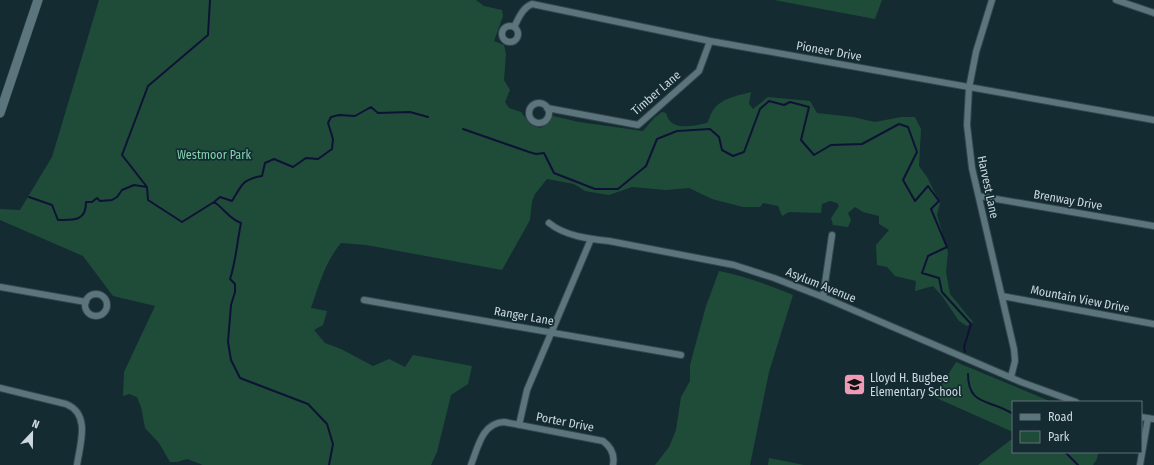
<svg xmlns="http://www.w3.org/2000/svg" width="1154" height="465" font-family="'Fira Sans Condensed',sans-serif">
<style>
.green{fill:#1f4c39}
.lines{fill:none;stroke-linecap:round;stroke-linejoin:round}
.stream{stroke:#0f1234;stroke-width:2}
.street-casing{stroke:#35474d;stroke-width:8}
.secondary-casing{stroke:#35474d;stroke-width:10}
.street{stroke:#5c757d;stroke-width:6}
.secondary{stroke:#5c757d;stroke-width:9}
.labels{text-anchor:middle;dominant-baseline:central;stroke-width:3.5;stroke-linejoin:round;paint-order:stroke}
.street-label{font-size:12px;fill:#ccd9de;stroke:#142b32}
.park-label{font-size:12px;fill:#83d3ad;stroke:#142b32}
.poi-label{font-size:12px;fill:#ccd9de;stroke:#142b32;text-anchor:start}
</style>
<rect width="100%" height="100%" fill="#142b32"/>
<path class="green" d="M99 0H476L484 6 502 10 503 16 494 41 504 45 506 54 504 80 510 90 505 102 509 108 521 112 531 125 541 128 553 116 579 122 643 131 654 118 662 112 666 113C670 132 693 126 707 123 709 120 710 115 712 112 720 98 737 96 751 92L749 104 753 109 768 97 810 101 817 113 853 117 875 122 901 117H915L921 129 919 166 927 177 940 203 937 215 948 252 946 272 950 294 973 322 967 326 959 321 942 296 933 286 915 291 916 281 895 276 887 267 877 265 876 245 889 230 879 224V216L863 212 855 207 848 213 851 220 848 227 833 225 831 218 839 206 837 203 830 201 822 204 821 213 789 212 782 216 778 206 763 203 760 207H743L712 199 689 188 666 190 632 187 609 195 585 191 574 184 547 179 535 194 532 201 530 220 502 270 366 245 341 243C325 262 319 285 311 308L327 311 323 325 314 330 325 343 341 349 373 366 389 359 405 367 413 355 472 366 468 384 451 395 437 452 431 465H203L187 459 177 462H170L159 443 145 428 141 407 137 397 129 394 123 396 124 372 155 306 113 296 83 256 0 220V209L20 210 52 157Z
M774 0H882L875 19Z
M719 271C745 276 769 285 793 295L769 372 750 465H655L669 447 676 430 681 397 690 381V365L694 350 706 306Z
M956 362 1052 402H1013V432L934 397Z
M1013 438V452H1096L1098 453 1097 459 1093 465H978Z
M769 458 804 465H768Z"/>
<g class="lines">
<path class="stream" d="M210 0 208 35 148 86 122 155 147 187 148 200 182 222 214 202 220 197 232 201C242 185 242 179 262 176L265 163 274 159 293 167 306 158 318 159 332 149 333 139 328 123 331 117 339 115 355 116 371 107 378 113 410 112 428 117
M463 129 529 152 536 154 544 153 554 173 595 189H618L646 166 657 139 677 131 710 129 719 137 722 150 733 156 744 152 760 109 769 101 784 105 790 102 809 107 801 140 814 155 831 145 862 144 899 124 908 127 917 152 903 180 915 201 928 186 939 201 931 209 947 247 928 256 922 273 939 278 942 292 971 324 964 347 965 352
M29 197 52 205 58 220C73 220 86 222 86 202H92L97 198 100 201 112 200 117 197 122 190 134 185 147 187
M214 202C224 208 229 219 241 223 237 242 236 261 230 279L235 284V292L231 305 228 342 231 360 240 378 308 404 327 424 333 444 329 465
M968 374C968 407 991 399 1013 414
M1065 452 1078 465"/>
<defs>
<path id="street" d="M992 0 976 52 969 88 967 125 972 168 1014 349 1015 361 1011 377
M1116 0 1154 13
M502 34a8 8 0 1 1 16 0a8 8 0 1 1-16 0Z
M514 27C519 18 522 8 532 4L710 41 1154 120
M529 113a10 10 0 1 1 20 0a10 10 0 1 1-20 0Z
M547 108 638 125 699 71 710 41
M979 196 1154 226
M549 223C565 236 589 239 609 241L734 265 774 278 823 297 1021 382 1076 402
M0 287 86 302
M85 305a11 11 0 1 1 22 0a11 11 0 1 1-22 0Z
M1002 296 1154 324
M823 297 832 235
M364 300 681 355
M0 388 66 404C91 414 80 444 77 465
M1141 417 1154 419
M519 425 527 390 591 239
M471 465C478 447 482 423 504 422L603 441C611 447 615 455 613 465
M1140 465 1148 418"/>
<path id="secondary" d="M0 113 38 0"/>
</defs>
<use href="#street" class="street-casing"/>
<use href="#secondary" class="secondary-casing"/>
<use href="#street" class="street"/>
<use href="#secondary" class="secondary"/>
</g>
<defs>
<symbol id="school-square" viewBox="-11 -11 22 22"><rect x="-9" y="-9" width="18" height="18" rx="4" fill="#f09ab6" stroke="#142b32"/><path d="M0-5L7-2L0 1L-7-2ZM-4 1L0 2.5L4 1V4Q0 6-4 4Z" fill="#111"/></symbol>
</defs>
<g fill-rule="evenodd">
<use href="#school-square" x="842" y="372" width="25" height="25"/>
</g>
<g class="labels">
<g class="street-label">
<text transform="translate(829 51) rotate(10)">Pioneer Drive</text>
<text transform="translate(656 93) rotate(-41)">Timber Lane</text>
<text transform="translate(988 187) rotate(78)">Harvest Lane</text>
<text transform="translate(1068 200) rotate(10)">Brenway Drive</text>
<text transform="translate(821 285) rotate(22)">Asylum Avenue</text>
<text transform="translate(1080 299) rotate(11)">Mountain View Drive</text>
<text transform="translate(524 316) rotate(10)">Ranger Lane</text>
<text transform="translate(565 422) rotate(11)">Porter Drive</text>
</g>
<g class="park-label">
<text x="214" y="155">Westmoor Park</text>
</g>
<g class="poi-label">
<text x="870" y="378">Lloyd H. Bugbee<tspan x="870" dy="14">Elementary School</tspan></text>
</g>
</g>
<rect x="1012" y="401" width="130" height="52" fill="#142b32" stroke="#5e7177"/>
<rect x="1020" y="414" width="20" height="6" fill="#5c757d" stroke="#5e7177"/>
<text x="1048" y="421" font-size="12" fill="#ccd9de">Road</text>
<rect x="1020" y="431" width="20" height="12" fill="#1f4c39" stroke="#5e7177"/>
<text x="1048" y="441" font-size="12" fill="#ccd9de">Park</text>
<g transform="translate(32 433) rotate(22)" stroke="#142b32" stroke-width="3" paint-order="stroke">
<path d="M0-3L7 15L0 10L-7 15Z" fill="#ccd9de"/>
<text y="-6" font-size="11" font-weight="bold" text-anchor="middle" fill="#ccd9de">N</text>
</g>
</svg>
